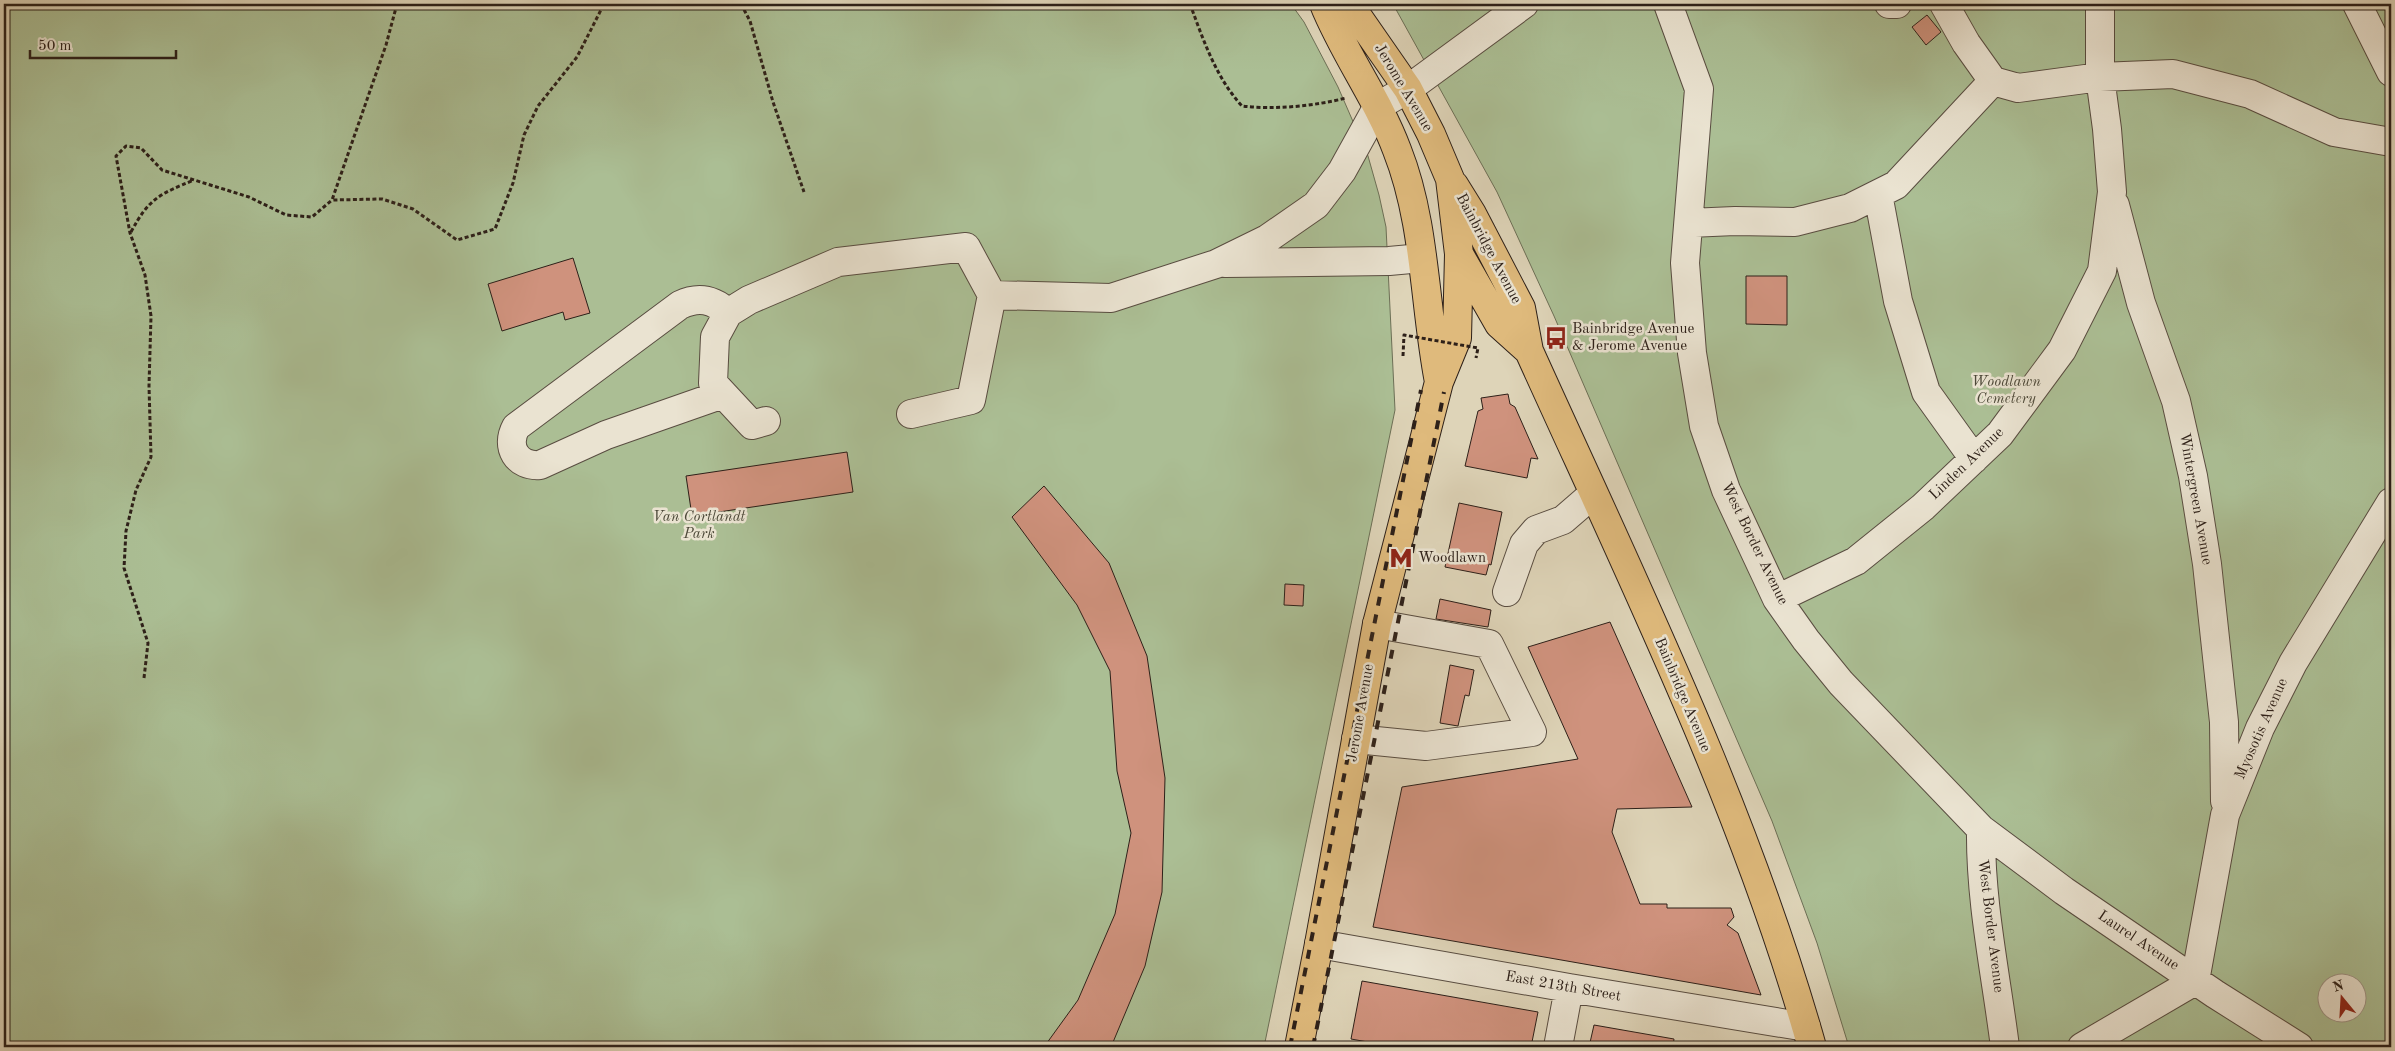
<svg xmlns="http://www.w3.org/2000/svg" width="2395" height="1051" font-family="'Old Standard TT',serif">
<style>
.green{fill:#abbe94;stroke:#6c6f56;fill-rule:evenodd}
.building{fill:#cf927d;stroke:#2d2019}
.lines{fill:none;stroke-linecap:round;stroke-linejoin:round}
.minor-casing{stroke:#594d41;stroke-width:30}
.major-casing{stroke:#2d2019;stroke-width:30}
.path{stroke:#2d2019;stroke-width:3;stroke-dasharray:4 2.5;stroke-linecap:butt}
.minor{stroke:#eae3d1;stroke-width:28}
.major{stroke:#dfba7c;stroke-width:28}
.rail{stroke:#2d2019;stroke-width:4;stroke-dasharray:9 9;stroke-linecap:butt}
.path-bridge{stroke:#2d2019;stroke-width:3;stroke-dasharray:4 2.5;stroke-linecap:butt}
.labels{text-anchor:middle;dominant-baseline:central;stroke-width:5;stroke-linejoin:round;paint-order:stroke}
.street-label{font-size:15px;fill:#2d2019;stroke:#eae3d1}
.poi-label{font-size:15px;fill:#2d2019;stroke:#eae3d1;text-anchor:start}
.park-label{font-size:15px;font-style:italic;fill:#4c4838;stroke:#eae3d1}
</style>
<rect width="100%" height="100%" fill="#ded4b8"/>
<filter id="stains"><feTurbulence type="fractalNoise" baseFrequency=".004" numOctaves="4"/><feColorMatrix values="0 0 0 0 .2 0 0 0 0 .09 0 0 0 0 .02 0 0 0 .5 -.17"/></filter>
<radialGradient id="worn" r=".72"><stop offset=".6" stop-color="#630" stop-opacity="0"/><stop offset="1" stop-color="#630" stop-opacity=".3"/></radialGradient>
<path class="green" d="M4 4H1291L1304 22 1338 87 1368 156 1379 195 1386 227 1395 410 1264 1047H4Z
M1393 4H2391V1047H1849L1817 943 1772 821 1554 316 1497 192ZM2328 984H2358V1014H2328Z"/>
<path class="building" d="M1927 15 1941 32 1926 45 1912 27Z
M573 258 590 313 565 320 563 312 502 331 488 284Z
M1746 276H1787V325L1746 324Z
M1508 394 1510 404 1515 407 1538 459 1531 458 1527 478 1465 466 1478 411 1483 409 1481 398Z
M847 452 853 492 692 516 686 476Z
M1044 486 1109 563 1147 656 1165 778 1162 892 1145 966 1111 1047H1044L1078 1000 1115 914 1131 833 1117 771 1110 671 1077 605 1012 517Z
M1459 503 1502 512 1491 565 1489 564 1486 575 1445 567Z
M1285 584 1304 585 1303 606 1284 605Z
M1440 599 1491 610 1488 627 1436 619Z
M1610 622 1692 807 1617 809 1612 832 1640 904H1667V908H1731L1734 917 1727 925 1738 933 1761 995 1373 927 1402 787 1578 759 1528 647Z
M1450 665 1474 670 1469 696 1465 695 1458 726 1440 723Z
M1362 981 1538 1012 1531 1047H1396L1351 1039Z
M1594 1025 1674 1039 1673 1047H1589Z"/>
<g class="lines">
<defs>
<path id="minor" d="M1668 4 1699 89 1685 263 1692 353 1704 426 1726 490 1777 599 1806 640 1841 683 1981 829C1980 902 1996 975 2005 1047
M1889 4H1897
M1944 4 1966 43 1993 81 2018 88 2100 77 2173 74 2250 94 2334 132 2391 142
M2357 4 2391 72
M1878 194 1898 301 1926 392 1974 459
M2115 205 2141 303 2176 401 2193 476 2207 564 2224 722 2225 801
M1689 223 1735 221 1795 222 1850 208 1896 185 1993 81
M1225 263 1389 261 1422 258
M723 394 606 435 540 465C517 467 505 447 516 427L680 305C699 296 713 299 728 313
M911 414 971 400 992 295
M766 421 752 425 713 383 715 337 728 313 749 300 838 262 966 247 992 295 1111 298 1216 264 1267 239 1316 205 1342 171 1378 106 1408 89 1524 4
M1507 592 1524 544 1536 530 1563 520 1593 494
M1777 599 1856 561 1923 507 2000 434 2062 350 2102 271 2112 192 2107 129 2100 77V4
M1356 739 1426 746 1532 732 1489 644 1377 624
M1981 829 2064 891 2215 994 2299 1047
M1319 944 1569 988 1806 1027
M1558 1047 1569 988
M2082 1047 2195 981 2225 815 2260 728 2293 663 2391 502"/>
<path id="major" d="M1324 4C1344 54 1378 99 1397 150 1426 223 1424 305 1439 382
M1454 185 1472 214 1521 308 1529 351C1632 579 1744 806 1812 1047
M1459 254 1499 324 1529 351
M1299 1047 1319 944 1377 624 1439 382 1457 338 1459 254 1450 179 1431 134 1408 89 1349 4"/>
</defs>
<use href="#minor" class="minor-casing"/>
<use href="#major" class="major-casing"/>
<path class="path" d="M397 4 386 45 332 200 382 199 413 209 457 240 495 229 513 183 524 135 538 106 577 57 604 4
M741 4 750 21 773 102 804 192
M1190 4C1203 39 1216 78 1242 106 1274 110 1315 106 1346 98
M131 232C149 198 160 194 194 180
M144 678 148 643 124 568 126 531 136 490 151 457 149 386 151 316 145 275 130 233 116 156 126 146 141 148 162 170 249 197 286 215 312 217 332 200"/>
<use href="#minor" class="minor"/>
<use href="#major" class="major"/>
<path class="rail" d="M1290 1047 1421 390
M1313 1047 1444 392"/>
<path class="path-bridge" d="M1403 356 1404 335 1478 348 1476 358"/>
</g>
<defs>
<symbol id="bus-bare" viewBox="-9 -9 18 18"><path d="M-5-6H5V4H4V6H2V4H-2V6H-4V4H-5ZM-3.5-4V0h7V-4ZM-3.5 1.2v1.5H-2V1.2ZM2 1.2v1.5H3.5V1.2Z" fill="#8f2418" stroke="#eae3d1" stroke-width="2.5" paint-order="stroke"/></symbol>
<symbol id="metro-bare" viewBox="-9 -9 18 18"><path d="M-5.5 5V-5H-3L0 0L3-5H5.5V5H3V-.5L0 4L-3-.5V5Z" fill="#8f2418" stroke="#eae3d1" stroke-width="2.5" paint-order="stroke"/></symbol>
</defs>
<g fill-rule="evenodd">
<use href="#bus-bare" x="1540" y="322" width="32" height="32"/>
<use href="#metro-bare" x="1385" y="542" width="32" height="32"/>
</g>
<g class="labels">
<g class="street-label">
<text transform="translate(1403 88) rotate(59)">Jerome Avenue</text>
<text transform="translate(1488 249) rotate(62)">Bainbridge Avenue</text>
<text transform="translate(1967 464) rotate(-44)">Linden Avenue</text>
<text transform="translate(2195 499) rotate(80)">Wintergreen Avenue</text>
<text transform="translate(1754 544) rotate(64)">West Border Avenue</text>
<text transform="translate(1682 695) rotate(67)">Bainbridge Avenue</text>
<text transform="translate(1361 713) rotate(-80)">Jerome Avenue</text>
<text transform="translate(2262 729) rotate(-66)">Myosotis Avenue</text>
<text transform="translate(1990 926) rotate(83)">West Border Avenue</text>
<text transform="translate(2138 941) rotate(34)">Laurel Avenue</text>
<text transform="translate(1563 987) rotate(10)">East 213th Street</text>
</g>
<g class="poi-label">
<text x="1572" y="329">Bainbridge Avenue<tspan x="1572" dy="17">&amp; Jerome Avenue</tspan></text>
<text x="1418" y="558">Woodlawn</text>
</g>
<g class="park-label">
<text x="2006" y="382">Woodlawn<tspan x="2006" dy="17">Cemetery</tspan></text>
<text x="699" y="517">Van Cortlandt<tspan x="699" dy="17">Park</tspan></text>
</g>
</g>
<rect width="2395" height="1051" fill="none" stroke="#ded4b8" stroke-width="20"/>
<rect x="5" y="5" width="2385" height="1041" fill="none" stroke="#2d2019" stroke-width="2.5"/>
<rect x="10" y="10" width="2375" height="1031" fill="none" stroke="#2d2019"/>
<g transform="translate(2342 998) rotate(342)"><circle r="24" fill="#eae3d1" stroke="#9e9587"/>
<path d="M0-4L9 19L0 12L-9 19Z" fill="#8f2418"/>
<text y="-8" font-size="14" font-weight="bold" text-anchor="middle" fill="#2d2019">N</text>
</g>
<path d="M30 50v8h146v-8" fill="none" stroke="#2d2019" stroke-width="2.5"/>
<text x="38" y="50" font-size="15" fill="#2d2019" stroke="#eae3d1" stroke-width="4" paint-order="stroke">50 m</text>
<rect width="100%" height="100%" filter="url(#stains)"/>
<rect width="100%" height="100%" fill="url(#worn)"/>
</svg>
